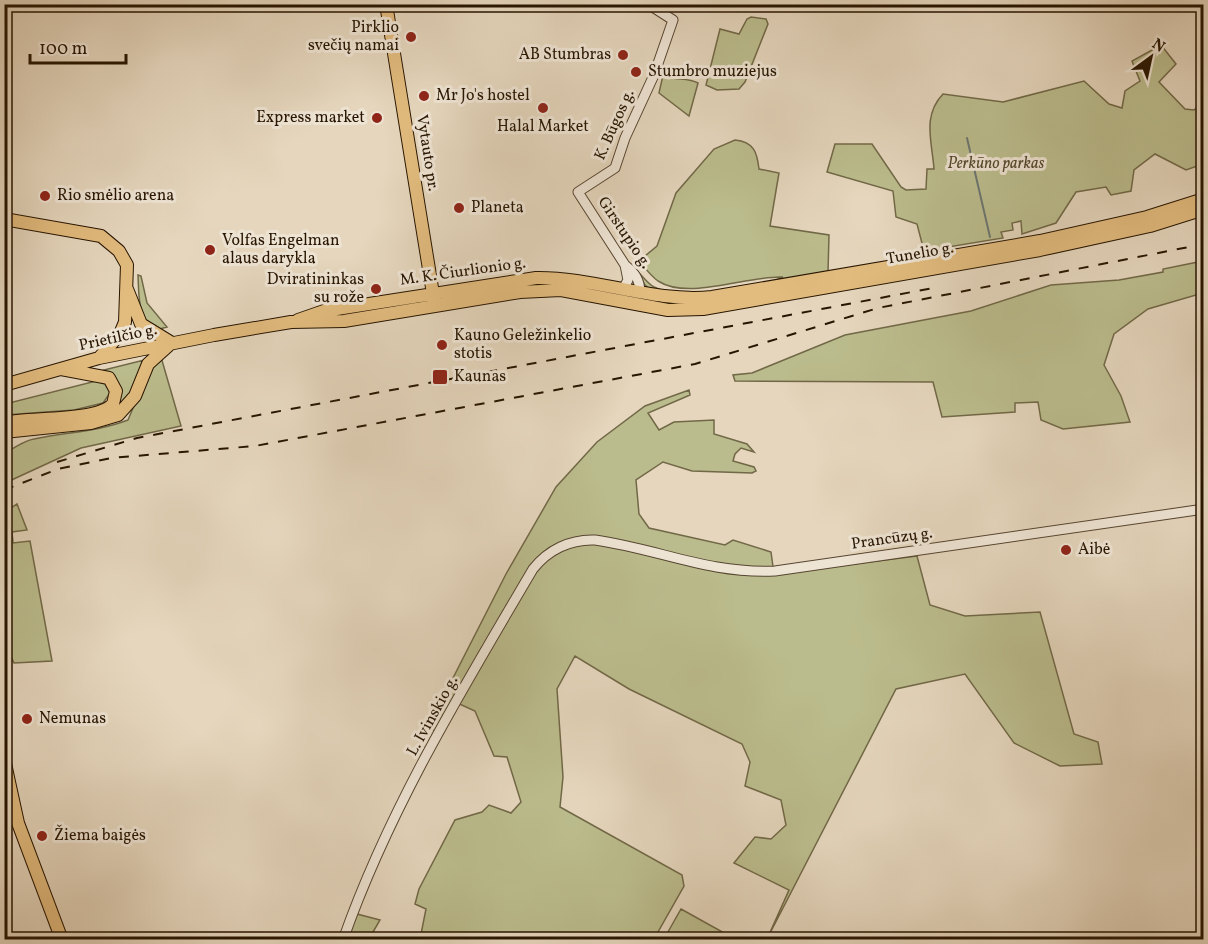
<svg xmlns="http://www.w3.org/2000/svg" width="1208" height="944" font-family="Vollkorn,serif">
<style>
.green{fill:#bbbc8d;stroke:#716847;stroke-width:1.5}
.lines{fill:none;stroke-linecap:round;stroke-linejoin:round}
.stream{stroke:#6b7671;stroke-width:2}
.minor-casing{stroke:#564530;stroke-width:11}
.major-casing{stroke:#271501;stroke-width:14}
.minor{stroke:#eee4d4;stroke-width:9}
.major{stroke:#e2bb7e;stroke-width:12}
.rail{stroke:#271501;stroke-width:2;stroke-dasharray:10 10;stroke-linecap:butt}
.poi-dot{fill:#8f2418;stroke:#eee4d4;stroke-width:2}
.labels{text-anchor:middle;dominant-baseline:central;stroke-width:6;stroke-linejoin:round;paint-order:stroke}
.poi-label{font-size:16px;fill:#271501;stroke:#eee4d4;text-anchor:start}
.street-label{font-size:16px;fill:#271501;stroke:#eee4d4}
.park-label{font-size:16px;font-style:italic;fill:#53472b;stroke:#eee4d4}
</style>
<rect width="100%" height="100%" fill="#e5d6bd"/>
<filter id="stains"><feTurbulence type="fractalNoise" baseFrequency=".00333" numOctaves="4"/><feColorMatrix values="0 0 0 0 .2 0 0 0 0 .09 0 0 0 0 .02 0 0 0 .5 -.17"/></filter>
<radialGradient id="worn" r=".72"><stop offset=".6" stop-color="#630" stop-opacity="0"/><stop offset="1" stop-color="#630" stop-opacity=".3"/></radialGradient>
<path class="green" d="M751 17 766 19 768 24 745 82 739 89 717 90 706 85 720 29 739 34 747 19Z
M1161 45 1176 64 1159 82 1185 109 1194 110 1203 102V164L1186 170 1155 154 1134 170 1131 191 1111 195 1106 187 1076 192 1056 223 1022 234 1021 221 1012 223 1013 230 1001 232 1003 238 924 251 917 224 896 217 893 191 827 172 835 144H872L901 187 906 190 926 189 927 169H934C932 141 922 116 943 94L1003 102 1084 81 1109 104 1122 108 1125 91 1140 81 1132 61Z
M663 75C675 81 687 77 698 83L689 116 659 93Z
M735 140C754 142 757 152 759 169L779 173 770 226 829 235 828 272 902 260 693 296 653 291 645 285 637 271C643 276 647 283 654 287 685 303 742 287 774 281L783 277C749 275 689 301 658 281 651 276 644 267 639 261L657 246 676 193 714 149Z
M1203 261V293L1148 309 1114 334 1104 365 1121 396 1130 422 1063 429 1041 420 1038 402 1015 403V412L942 417 933 382 735 381 733 375 752 373 845 335 971 311 1051 285 1119 280 1163 272V269Z
M138 275 141 276 147 303 167 327 156 330C137 318 139 295 138 275Z
M161 357 181 426 81 448 5 483V452C15 449 22 441 34 439 66 432 97 432 128 420L151 365Z
M144 360 129 399 110 413 112 374 104 370Z
M96 381 105 384 110 393 103 403 74 410 5 415V404Z
M689 390 690 395 648 413 659 430 674 422 714 420V434L747 444 754 452 741 448 735 454 733 461 754 467 756 471 752 473 692 471 663 462 636 480 639 514 649 528 725 545 733 540 771 552 774 574 917 556 930 605 965 616 1040 612 1074 734 1098 742 1102 764 1060 766 1014 743 965 674 896 689 767 939 789 890 734 863 755 837 771 839 786 825 781 800 745 786 750 762 742 744 629 689 575 656 557 689 563 777 560 807 682 875 684 886 654 939H420L426 909 415 904 419 889 455 820 482 812 489 805 511 813 521 802 507 757 494 756 475 711 453 701 434 731 428 727 506 574 556 487 597 442 645 406Z
M17 504 27 530 12 532 13 543 30 541 52 661 14 663 7 648 4 631 5 512Z
M681 909 735 939H702C690 927 678 940 664 939Z
M357 914 380 920 369 939 347 940Z"/>
<g class="lines">
<path class="stream" d="M967 138 990 237"/>
<defs>
<path id="minor" d="M623 289 628 280 625 265
M640 293C640 280 635 273 625 265L578 192 615 168 625 138 654 75 673 20 648 4
M343 940C389 809 463 688 533 569 548 550 570 539 595 540 659 549 708 574 775 571L1204 509"/>
<path id="major" d="M386 4 434 300
M4 219 101 236 119 251 127 265 125 322 120 334 99 358
M127 289 141 324 172 343
M298 320 324 311 536 278C596 277 652 303 712 297L1040 241 1147 217 1204 199
M4 385 99 358 214 335 291 322 344 321 520 292 561 290 668 310 703 309 1040 250 1150 226 1204 209
M4 423C29 417 97 422 113 404L116 391 109 378 61 369
M4 432 91 423 118 415 135 396 148 364 169 345
M4 759 18 823 62 940"/>
</defs>
<use href="#minor" class="minor-casing"/>
<use href="#major" class="major-casing"/>
<use href="#minor" class="minor"/>
<use href="#major" class="major"/>
<path class="rail" d="M57 462 137 438 933 288
M4 490 58 469 111 458 255 446 695 364 878 308 1204 244"/>
</g>
<g class="poi-dot">
<circle cx="411" cy="37" r="6"/>
<circle cx="623" cy="55" r="6"/>
<circle cx="636" cy="72" r="6"/>
<circle cx="424" cy="96" r="6"/>
<circle cx="543" cy="108" r="6"/>
<circle cx="377" cy="118" r="6"/>
<circle cx="45" cy="196" r="6"/>
<circle cx="459" cy="208" r="6"/>
<circle cx="210" cy="250" r="6"/>
<circle cx="376" cy="289" r="6"/>
<circle cx="442" cy="345" r="6"/>
<rect x="432" y="369" width="16" height="16" rx="3"/>
<circle cx="1066" cy="550" r="6"/>
<circle cx="27" cy="719" r="6"/>
<circle cx="42" cy="836" r="6"/>
</g>
<g class="labels">
<g class="poi-label">
<text x="399" y="28" text-anchor="end">Pirklio<tspan x="399" dy="18">svečių namai</tspan></text>
<text x="611" y="55" text-anchor="end">AB Stumbras</text>
<text x="648" y="72">Stumbro muziejus</text>
<text x="436" y="96">Mr Jo's hostel</text>
<text x="365" y="118" text-anchor="end">Express market</text>
<text x="543" y="127" text-anchor="middle">Halal Market</text>
<text x="57" y="196">Rio smėlio arena</text>
<text x="471" y="208">Planeta</text>
<text x="222" y="241">Volfas Engelman<tspan x="222" dy="18">alaus darykla</tspan></text>
<text x="364" y="280" text-anchor="end">Dviratininkas<tspan x="364" dy="18">su rože</tspan></text>
<text x="454" y="336">Kauno Geležinkelio<tspan x="454" dy="18">stotis</tspan></text>
<text x="454" y="377">Kaunas</text>
<text x="1078" y="550">Aibė</text>
<text x="39" y="719">Nemunas</text>
<text x="54" y="836">Žiema baigės</text>
</g>
<g class="street-label">
<text transform="translate(615 125) rotate(-66)">K. Būgos g.</text>
<text transform="translate(427 153) rotate(81)">Vytauto pr.</text>
<text transform="translate(624 233) rotate(56)">Girstupio g.</text>
<text transform="translate(920 254) rotate(-10)">Tunelio g.</text>
<text transform="translate(463 272) rotate(-8)">M. K. Čiurlionio g.</text>
<text transform="translate(118 338) rotate(-12)">Prietilčio g.</text>
<text transform="translate(892 539) rotate(-8)">Prancūzų g.</text>
<text transform="translate(433 716) rotate(-61)">L. Ivinskio g.</text>
</g>
<g class="park-label">
<text x="996" y="164">Perkūno parkas</text>
</g>
</g>
<rect width="1208" height="944" fill="none" stroke="#e5d6bd" stroke-width="24"/>
<rect x="6" y="6" width="1196" height="932" fill="none" stroke="#271501" stroke-width="3"/>
<rect x="12" y="12" width="1184" height="920" fill="none" stroke="#271501" stroke-width="1.5"/>
<g transform="translate(1151 57) rotate(33)" stroke="#eee4d4" stroke-width="4.5" paint-order="stroke">
<path d="M0-4.5L10 22L0 15L-10 22Z" fill="#271501"/>
<text y="-9" font-size="16" font-weight="bold" text-anchor="middle" fill="#271501">N</text>
</g>
<path d="M30 54v9h96v-9" fill="none" stroke="#271501" stroke-width="3"/>
<text x="39" y="54" font-size="18" fill="#271501" stroke="#eee4d4" stroke-width="4.5" paint-order="stroke">100 m</text>
<rect width="100%" height="100%" filter="url(#stains)"/>
<rect width="100%" height="100%" fill="url(#worn)"/>
</svg>
